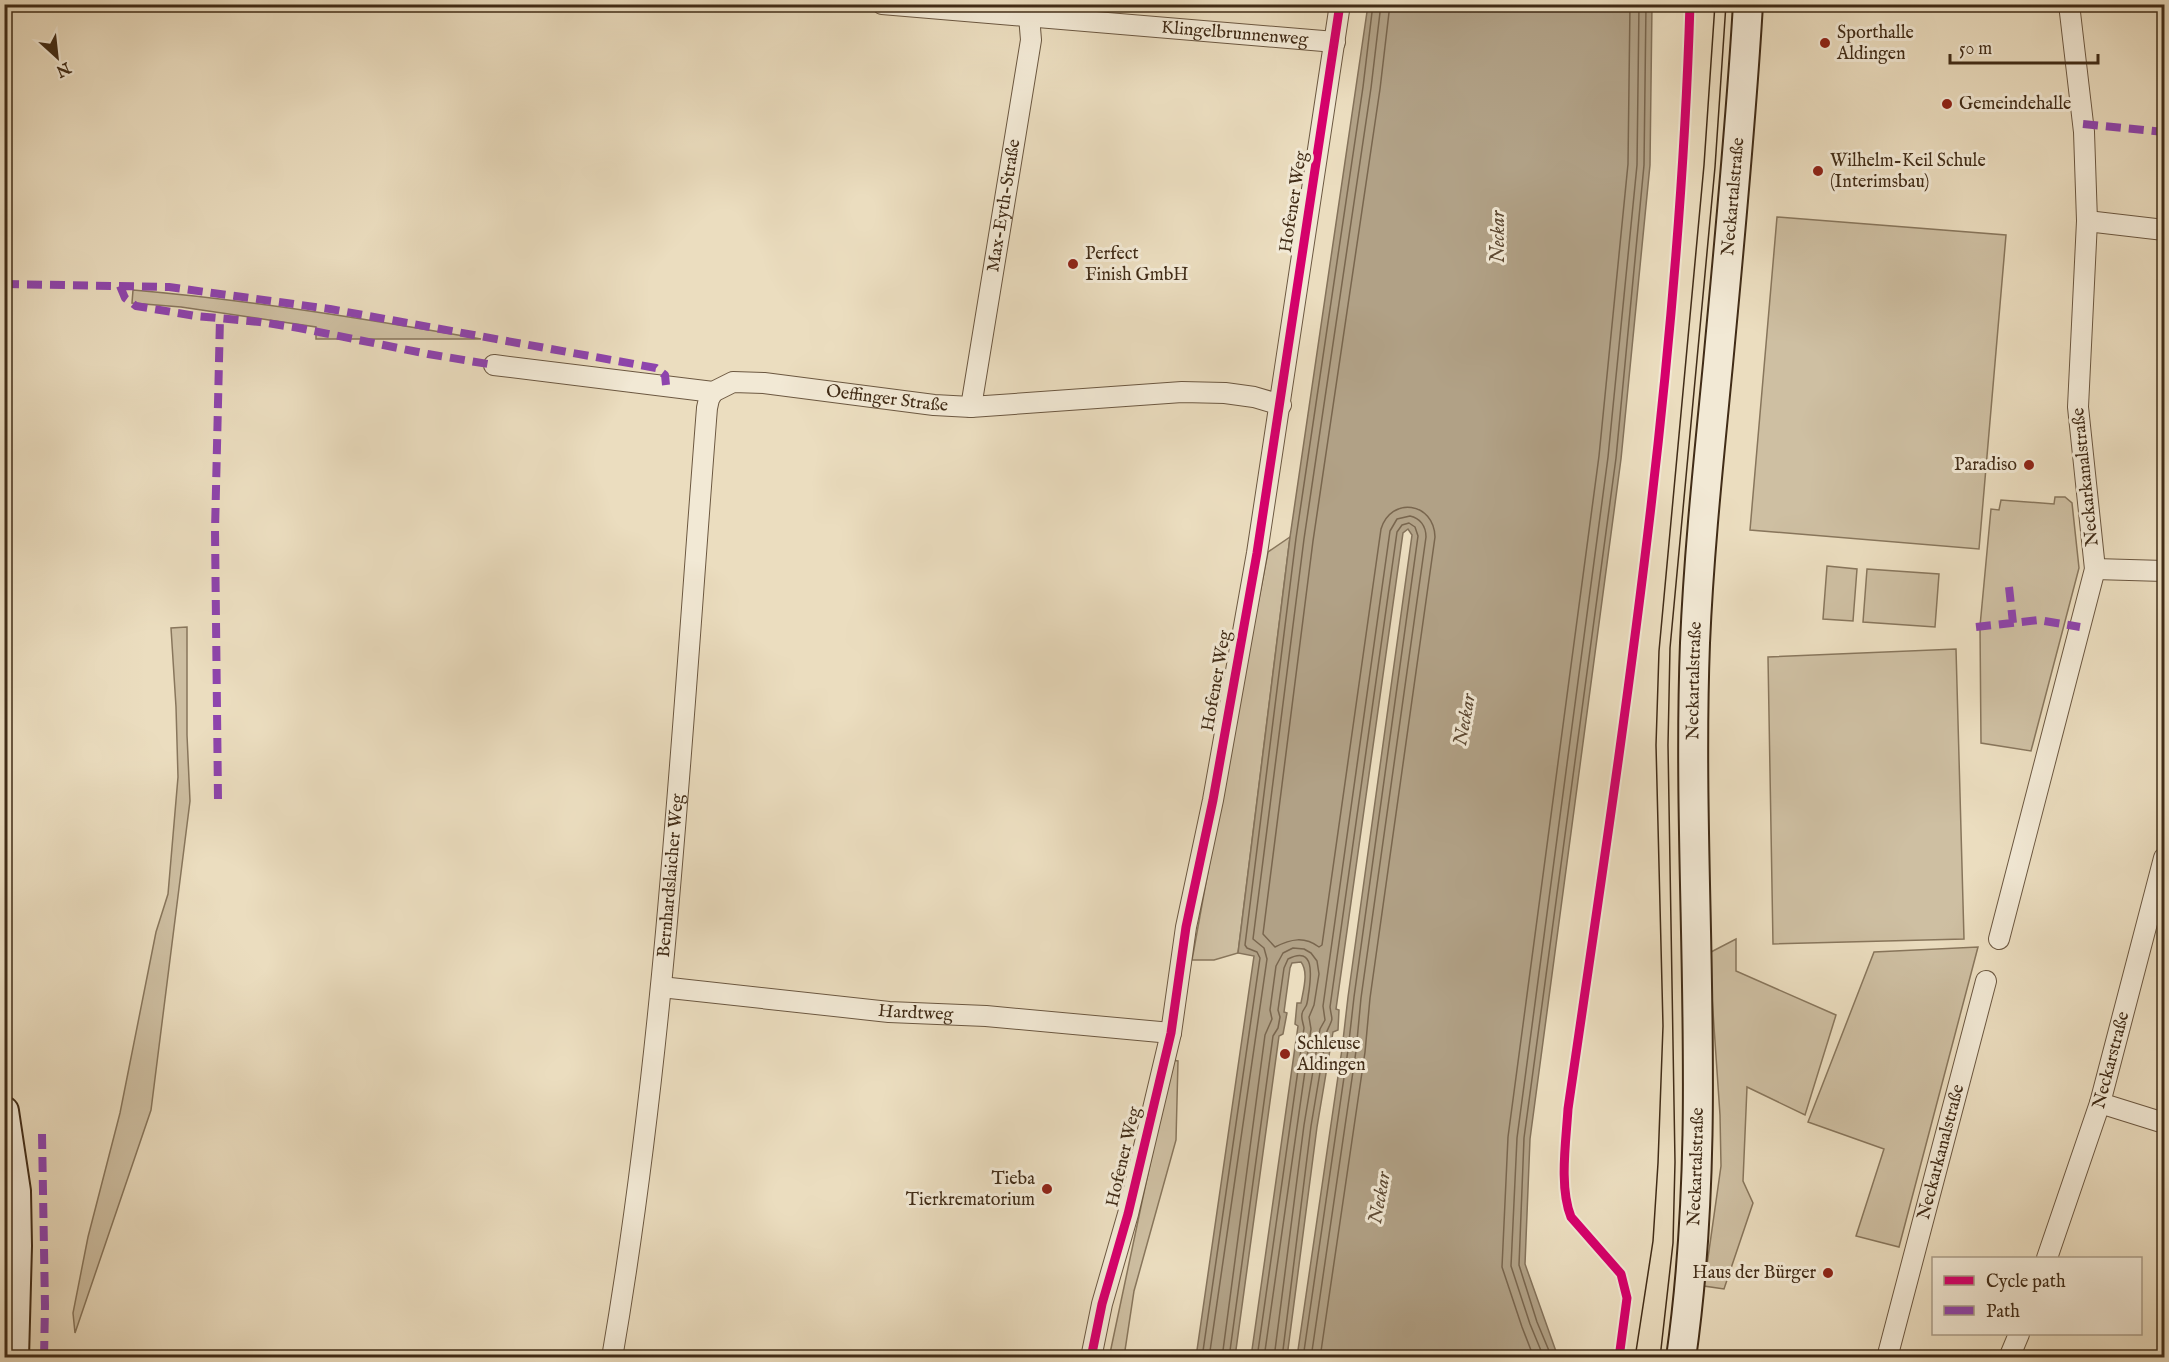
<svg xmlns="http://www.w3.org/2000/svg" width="2169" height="1362" font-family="'IM FELL English',serif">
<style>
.green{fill:#cebfa2;stroke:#88765c;stroke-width:1.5}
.water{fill:#b1a186;stroke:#84725a;stroke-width:1.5}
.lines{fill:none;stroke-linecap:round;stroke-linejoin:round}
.shore{stroke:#79664e;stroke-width:1.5}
.minor-casing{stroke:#6c5841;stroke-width:22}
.secondary-casing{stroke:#412c17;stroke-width:32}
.minor{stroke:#f2e9d5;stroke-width:20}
.secondary{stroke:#f2e9d5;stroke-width:28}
.tram{stroke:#412c17;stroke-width:1.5}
.quiet{stroke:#8e44ad;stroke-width:8;stroke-dasharray:15 8;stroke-linecap:butt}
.cycleway-casing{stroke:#f2e9d5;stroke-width:13}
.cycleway{stroke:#d6006c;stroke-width:9}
.poi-dot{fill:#8f2418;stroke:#f2e9d5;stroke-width:2}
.labels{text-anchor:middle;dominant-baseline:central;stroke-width:6;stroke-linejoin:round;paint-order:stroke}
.poi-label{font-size:18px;fill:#412c17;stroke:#f2e9d5;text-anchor:start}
.street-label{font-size:18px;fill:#412c17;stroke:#f2e9d5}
.water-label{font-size:20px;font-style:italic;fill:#5d4933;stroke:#f2e9d5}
</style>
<rect width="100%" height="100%" fill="#ebddbf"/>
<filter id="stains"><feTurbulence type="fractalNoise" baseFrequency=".00333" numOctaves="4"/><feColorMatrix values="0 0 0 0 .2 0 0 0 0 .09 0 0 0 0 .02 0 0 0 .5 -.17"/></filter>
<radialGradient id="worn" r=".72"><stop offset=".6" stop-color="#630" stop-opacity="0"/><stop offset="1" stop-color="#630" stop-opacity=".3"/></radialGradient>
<path class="green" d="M1777 217 2006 235 1979 549 1750 530Z
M133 290C250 300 366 319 481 339H316V327L181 307 132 303Z
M2055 497H2065L2072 503 2079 568 2031 751 1981 743 1980 626 1991 509 1999 510 2001 500 2054 504Z
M1290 537 1238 953 1214 960H1192L1237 711 1268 552Z
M1827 566 1857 569 1853 621 1823 619Z
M1867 569 1939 574 1935 627 1863 622Z
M187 627V735L190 801 151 1110 75 1333 73 1313 88 1237 120 1113 156 932 168 894 178 777 176 707 171 628Z
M1956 649 1964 939 1773 944 1768 657Z
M1736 939V971L1836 1015 1805 1115 1747 1087 1743 1181 1753 1203 1724 1289 1704 1286 1721 1166 1720 1115 1709 953Z
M1978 947 1899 1247 1856 1236 1884 1149 1808 1122 1874 952Z
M1172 1060 1178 1061 1176 1140 1134 1291 1124 1357 1109 1358Z"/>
<path class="water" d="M1368 5H1652L1650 165 1621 459 1530 1139 1525 1264 1558 1357H1297L1342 1049 1348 997 1412 535 1408 529 1403 533 1336 1009 1339 1010 1338 1030 1333 1032 1317 1127 1287 1357H1251L1298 1026 1295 1024 1297 1003H1301C1303 991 1309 972 1301 962L1292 963 1290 968 1284 1012 1287 1013 1283 1034 1279 1036 1235 1357H1196L1254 956 1238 953 1290 537Z"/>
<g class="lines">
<path class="shore" d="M1202 1358 1260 958 1257 952 1247 948 1245 945 1296 538 1363 87 1373 4
M1209 1358 1267 959 1264 948 1253 939 1304 539 1371 88 1381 4
M1222 1358 1265 1035 1272 1019 1270 1010 1276 966 1283 953 1293 948 1304 949 1311 953 1317 961 1319 974 1314 1005 1309 1017 1311 1029 1264 1358
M1229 1358 1273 1036 1278 1028 1280 1017 1278 1010 1284 968 1288 959C1315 945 1311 976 1309 991 1308 995 1308 1002 1306 1006 1305 1008 1302 1011 1302 1014 1301 1019 1303 1022 1304 1028L1257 1358
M1274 1358 1304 1125 1320 1029 1325 1020 1323 1006 1390 531 1397 519 1410 516C1420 518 1426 526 1426 537L1361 998 1356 1051 1311 1358
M1282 1358 1311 1126 1327 1031C1334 1016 1332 1022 1330 1007L1397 532 1402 525 1409 523 1415 527 1418 536 1354 997 1348 1050 1303 1358
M1320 1358 1365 1052 1370 998 1435 537C1434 502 1391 496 1381 529L1322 945 1319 947C1304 936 1291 939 1275 947L1263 934 1313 541 1380 89 1390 4
M1534 1358 1522 1327 1502 1267 1508 1137 1599 456 1628 164 1630 4
M1544 1358 1530 1324 1511 1266 1517 1138 1608 457 1637 165 1639 4
M1552 1358 1537 1322 1519 1265 1524 1138 1616 458 1644 165 1646 4"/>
<defs>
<g id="minor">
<path id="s1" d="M882 4 1335 42"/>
<path d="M2087 221 2164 230"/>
<path id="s2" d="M494 365 713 392 733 382 764 383 934 405 971 407 1182 392 1225 393 1254 397 1281 405"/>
<path id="s3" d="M971 407 1031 40 1028 4"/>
<path d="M2095 569 2164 571"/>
<path d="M1999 939 2095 569 2078 407 2087 221 2084 132 2069 4"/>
<path id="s4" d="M661 987 889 1012 986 1016 1171 1033"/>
<path d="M2100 1103 2164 1123"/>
<path id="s5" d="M2047 1258 2100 1103 2164 858"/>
<path id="s6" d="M612 1358C666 1044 682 725 707 408L709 399 713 392"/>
<path d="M1091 1358 1102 1304 1128 1214 1171 1033 1186 927 1213 800 1257 553 1340 4"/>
<path id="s7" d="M1887 1358 1986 981"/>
<path d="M2009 1358 2019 1334"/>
</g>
<g id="secondary">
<path d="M4 1111 16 1191 17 1246 14 1358"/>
<path id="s8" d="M1681 1358C1715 1119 1686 882 1695 643 1699 550 1709 457 1718 364 1729 245 1741 125 1748 4"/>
</g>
</defs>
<use href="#minor" class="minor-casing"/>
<use href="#secondary" class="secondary-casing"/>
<use href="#minor" class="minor"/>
<use href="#secondary" class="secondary"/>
<path class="tram" d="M1635 1358 1653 1241 1658 1163 1663 1026 1656 745 1659 651 1704 165 1715 4
M1660 1358 1673 1243 1675 1162 1668 745 1670 648 1715 167 1726 4"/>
<path class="quiet" d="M2083 124 2164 132
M4 284 169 287 330 309 656 368 665 375 666 385
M120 286 125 298 136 306 196 316 260 322 299 328 428 354 494 365
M2009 587 2013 623
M1976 627 2039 620 2080 627
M218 799 215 531 220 318
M42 1134 45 1306 44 1358"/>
<defs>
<path id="cycleway" d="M1091 1358 1102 1304 1128 1214 1171 1033 1186 927 1213 800 1257 553 1340 4
M1619 1358 1627 1298 1621 1274 1571 1217C1559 1187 1566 1142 1568 1109 1621 743 1679 376 1690 4"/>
</defs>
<use href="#cycleway" class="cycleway-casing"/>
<use href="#cycleway" class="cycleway"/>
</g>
<g class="poi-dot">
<circle cx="1825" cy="43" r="6"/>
<circle cx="1947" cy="104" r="6"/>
<circle cx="1818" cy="171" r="6"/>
<circle cx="1073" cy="264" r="6"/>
<circle cx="2029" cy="465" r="6"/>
<circle cx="1285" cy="1054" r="6"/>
<circle cx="1047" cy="1189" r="6"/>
<circle cx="1828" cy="1273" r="6"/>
</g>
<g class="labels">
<g class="poi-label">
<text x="1837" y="33">Sporthalle<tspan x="1837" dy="21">Aldingen</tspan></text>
<text x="1959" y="104">Gemeindehalle</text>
<text x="1830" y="161">Wilhelm-Keil Schule<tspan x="1830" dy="21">(Interimsbau)</tspan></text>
<text x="1085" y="254">Perfect<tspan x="1085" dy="21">Finish GmbH</tspan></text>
<text x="2017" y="465" text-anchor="end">Paradiso</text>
<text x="1297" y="1044">Schleuse<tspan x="1297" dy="21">Aldingen</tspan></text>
<text x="1035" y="1179" text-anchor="end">Tieba<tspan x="1035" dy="21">Tierkrematorium</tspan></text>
<text x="1816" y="1273" text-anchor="end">Haus der Bürger</text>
</g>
<g class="street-label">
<text stroke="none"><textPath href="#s1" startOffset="354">Klingelbrunnenweg</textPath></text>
<text stroke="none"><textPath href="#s8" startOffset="1164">Neckartalstraße</textPath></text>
<text transform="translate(1294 202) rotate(-81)">Hofener Weg</text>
<text stroke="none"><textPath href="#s3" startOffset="204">Max-Eyth-Straße</textPath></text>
<text stroke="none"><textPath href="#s2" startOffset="398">Oeffinger Straße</textPath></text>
<text transform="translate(2086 477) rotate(-96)">Neckarkanalstraße</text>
<text stroke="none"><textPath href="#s8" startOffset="678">Neckartalstraße</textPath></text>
<text transform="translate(1217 681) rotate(-80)">Hofener Weg</text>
<text stroke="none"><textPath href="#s6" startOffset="486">Bernhardslaicher Weg</textPath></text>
<text stroke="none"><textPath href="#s4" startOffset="256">Hardtweg</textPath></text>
<text stroke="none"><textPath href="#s5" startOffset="208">Neckarstraße</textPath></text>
<text stroke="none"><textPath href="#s7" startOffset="213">Neckarkanalstraße</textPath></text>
<text transform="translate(1124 1157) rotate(-77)">Hofener Weg</text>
<text stroke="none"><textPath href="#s8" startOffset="192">Neckartalstraße</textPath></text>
</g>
<g class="water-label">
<text transform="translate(1498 237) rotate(-90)">Neckar</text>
<text transform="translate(1465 720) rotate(-80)">Neckar</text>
<text transform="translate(1380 1198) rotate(-80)">Neckar</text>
</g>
</g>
<rect width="2169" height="1362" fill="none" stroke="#ebddbf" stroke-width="24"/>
<rect x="6" y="6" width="2157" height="1350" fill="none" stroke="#412c17" stroke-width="3"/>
<rect x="12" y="12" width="2145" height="1338" fill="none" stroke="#412c17" stroke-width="1.5"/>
<rect x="1932" y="1257" width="210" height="78" fill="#f2e9d5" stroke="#ab9d89" stroke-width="1.5"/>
<rect x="1944" y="1276" width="30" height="9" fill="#d6006c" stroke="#ab9d89" stroke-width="1.5"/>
<text x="1986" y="1287" font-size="18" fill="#412c17">Cycle path</text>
<rect x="1944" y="1306" width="30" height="9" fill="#8e44ad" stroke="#ab9d89" stroke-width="1.5"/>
<text x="1986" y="1317" font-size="18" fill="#412c17">Path</text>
<g transform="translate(57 57) rotate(153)" stroke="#f2e9d5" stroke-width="4.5" paint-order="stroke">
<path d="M0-4.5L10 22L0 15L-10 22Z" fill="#412c17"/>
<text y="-9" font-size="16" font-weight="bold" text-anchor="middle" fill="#412c17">N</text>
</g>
<path d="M1950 54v9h148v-9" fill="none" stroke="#412c17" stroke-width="3"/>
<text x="1959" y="54" font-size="18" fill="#412c17" stroke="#f2e9d5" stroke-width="4.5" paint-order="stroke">50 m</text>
<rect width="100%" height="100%" filter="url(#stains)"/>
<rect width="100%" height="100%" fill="url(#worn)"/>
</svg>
